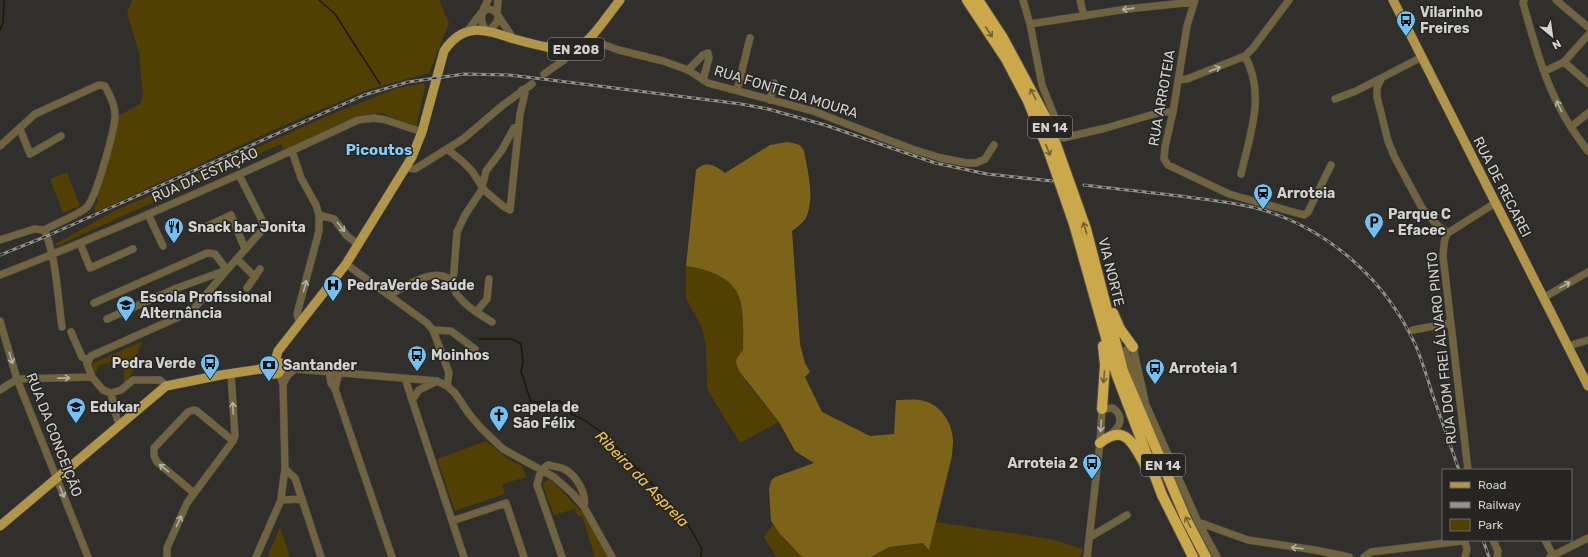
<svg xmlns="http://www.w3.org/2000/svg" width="1588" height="557" font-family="Rubik,sans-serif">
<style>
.green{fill:#523f02}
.forest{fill:#7d6317}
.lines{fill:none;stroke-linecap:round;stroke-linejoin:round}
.stream{stroke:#221700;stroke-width:1.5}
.minor-casing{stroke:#4d4c49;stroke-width:8}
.major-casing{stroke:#4d4c49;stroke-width:10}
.highway-casing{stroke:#4d4c49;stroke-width:12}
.minor{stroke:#706340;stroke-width:7}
.major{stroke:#b19548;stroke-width:9}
.highway{stroke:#cba84a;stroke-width:10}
.rail-casing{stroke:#92918e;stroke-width:3}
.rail{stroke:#262521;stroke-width:1.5;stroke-dasharray:4.5;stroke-linecap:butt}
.oneway{stroke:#b5b1a5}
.oneway2{stroke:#706033}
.labels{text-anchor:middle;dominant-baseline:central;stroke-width:3;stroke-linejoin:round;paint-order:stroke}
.shield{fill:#262521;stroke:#9f9e9c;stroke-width:1}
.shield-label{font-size:13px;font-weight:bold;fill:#d3d2d0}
.poi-label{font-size:14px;font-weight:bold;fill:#d3d2d0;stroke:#262521;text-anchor:start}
.street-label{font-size:14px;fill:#d3d2d0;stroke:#262521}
.neighbourhood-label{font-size:15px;font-weight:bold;fill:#83ccfc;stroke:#262521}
.water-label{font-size:15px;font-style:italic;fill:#f6c949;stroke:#262521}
</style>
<rect width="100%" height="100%" fill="#302f2b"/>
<path class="green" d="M132 0H369L370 1 372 0H439L449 23 429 73 367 90 287 124 96 212 94 207 98 202 97 193 118 116 140 104 143 96 139 53 127 13Z
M424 83 425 88 416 127 382 113 358 116 284 151 281 144 57 246 55 244 116 210 157 193 325 117 397 88Z
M67 172 80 206 63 213 50 179Z
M686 266C708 269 737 278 741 304 744 319 743 335 743 351L740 354 746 382 779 422 740 443 707 389 706 346 702 328 686 298Z
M143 341 134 360 138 364 129 377H131L124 383 123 363 120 362 119 359 98 366 96 375 91 364Z
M486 441 509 460 522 466 527 477 502 484 505 494 455 511 437 459Z
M550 479 584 514 608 557H595L582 516H578L575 509 554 515 544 489 543 483Z
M936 522 1051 539 1083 549 1080 557H871L889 547 923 543 929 549Z
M773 524 784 539 802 557H776L764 537Z
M280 527 290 557H267Z"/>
<path class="forest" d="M787 142C795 143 801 144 804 151 808 172 815 198 806 218 803 223 797 227 792 231L800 344 805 363 810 372 805 377 822 412 870 436 894 434 896 400C906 400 918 398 927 402 942 407 953 425 953 441 953 446 952 451 952 456L929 550 923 543 889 547 871 557H802L780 534 771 521 769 489 771 481 775 477 814 463 795 451 779 422 739 371 736 362 737 358 743 350C743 335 744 319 741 304 737 278 708 269 686 266L696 170C706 160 715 165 725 173L770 145Z"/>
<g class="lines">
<path class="stream" d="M319 0 335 14 380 84
M0 30 3 23 4 0
M479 339H512L521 344 523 363 521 371 531 402 559 401 567 406 570 413 584 420 604 434 656 488 685 520 692 531 702 549 701 557"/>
<defs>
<path id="minor" d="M1023 0 1030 24 1042 85 1063 138 1106 128 1161 112H1173
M1080 0 1084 16
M1195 0 1187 26 1173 112 1165 147 1164 159 1168 165 1229 194 1304 215 1308 212 1331 165
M1524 0 1523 3C1533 38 1543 77 1561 110 1568 124 1578 138 1588 151
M1556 0 1588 27
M483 11 489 9 495 11 513 38
M497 13 498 0
M1030 24 1127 9 1194 2
M486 30C478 19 482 11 488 0
M489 31 497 22 498 16
M466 33 481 13
M588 39 619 50 663 61 688 70 708 83 813 111 912 149 941 158 967 163H976L985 159 994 145
M1564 62 1588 83
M688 70 703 55 708 53 709 58 703 80
M1545 71 1564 62 1588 35
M544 74 564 60 568 51
M1381 79 1377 88V97L1388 141 1395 158 1422 208 1437 225 1448 233
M1178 80 1187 79 1245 56 1253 48 1289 0
M737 90 750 38
M1335 99 1356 91 1422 57
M770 100 774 83
M1571 127 1588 113
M20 129 30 154 61 136
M0 146 35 114 99 85 105 86C110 95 116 107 115 117 114 132 96 198 87 207 82 213 53 225 44 230
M447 149 462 161 472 171 485 191 503 206 510 210 520 114 525 93 522 90
M292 151 301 178 316 205 319 215V231L297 314 300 324
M406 168 415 169 463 139 503 105 532 84
M1241 174C1250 134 1266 95 1245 56
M148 214 163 246
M319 215 334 219 347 236 359 245
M199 230 231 215 245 249
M0 240 34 229 44 230C56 254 58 299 62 327
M80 243 90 268 133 249
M237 259 255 277
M346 264 427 323 433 330 449 373 447 386
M0 275C121 228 240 175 358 120L374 118 386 120 422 132
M451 281 453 278 454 271 457 232 465 215 481 191 486 171 502 150 514 128 519 126
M247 288 260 269
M390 295C404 287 436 265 451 281 453 284 454 290 456 293 461 301 469 307 476 312L487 299 489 279
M1543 298 1588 272
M94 303 207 253 215 254 227 270
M476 312 492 322
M107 319 177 288 227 270
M0 321 17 379 88 557
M433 330 451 331 475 349
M1413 330 1450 323
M71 332 82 357 87 360
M1568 346 1588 340
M282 369H295L437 381 447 386 455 393 469 414 482 429 503 449 554 477 572 493 584 507 612 557
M329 372 331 383 335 389 392 557
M92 377 87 364 91 356 192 311 227 270 264 228 262 220 239 175
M405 378 412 400 464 557
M283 384 288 375 295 369
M335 389 339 372
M0 390 17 379 92 377 103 390 111 393 121 390 133 380H160L166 386
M111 393 117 419 120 424
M412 400 419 390 437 381
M1145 401 1133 347 1126 350V353L1138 387 1198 522 1217 557
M285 469 295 478 321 557
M1468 470 1443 256C1444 248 1443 239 1448 233L1495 203
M194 493 157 462 154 456V448L188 412 193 410 197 411 233 441
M281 500 302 499
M452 521 506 503 524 557
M1198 522 1248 540 1315 550 1349 557
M1090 537 1127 515
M1493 540 1498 551 1497 557
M1545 540 1554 557
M167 557V548L187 503 233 441 235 436 231 373
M256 557 281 500 283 483 285 469 283 384 279 373
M562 557 537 485 541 470 548 465C553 466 559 467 564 469 576 475 587 493 584 507
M1087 557 1100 443 1102 409 1113 408C1125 417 1120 427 1110 435
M1364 557 1371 552 1462 541 1465 542 1467 549 1465 557
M1550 557 1588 538"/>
<path id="major" d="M1393 0 1588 386
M275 361 278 351 346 264 412 157 422 132 444 51C464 21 486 30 514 39 525 42 536 45 547 47 557 50 567 53 577 48 592 41 609 13 620 0
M269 369 273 374C280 375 283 369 281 363L275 361
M0 526 166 386 221 375 261 369H269"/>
<path id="highway" d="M967 0 1006 59 1028 101 1049 152 1074 224 1116 373 1162 495 1193 557
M978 0 1003 38 1048 122 1086 229 1123 371 1186 519 1206 557
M1113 313 1120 329 1133 347
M1102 409 1105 365 1103 346
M1100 443C1125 422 1134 445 1145 465"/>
</defs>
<use href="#minor" class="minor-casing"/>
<use href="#major" class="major-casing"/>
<use href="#highway" class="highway-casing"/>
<use href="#minor" class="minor"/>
<use href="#major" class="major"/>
<use href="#highway" class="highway"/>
<defs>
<path id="rail" d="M1084 185C1116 189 1148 192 1180 196 1208 200 1236 202 1263 210 1331 231 1385 280 1415 344 1422 360 1427 377 1432 393 1441 419 1450 444 1459 470
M0 255 47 236 364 95 408 82 464 74 509 75 551 80 741 104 768 109 825 125 935 163 987 174 1052 181
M1483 540 1489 557"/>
</defs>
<use href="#rail" class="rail-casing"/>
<use href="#rail" class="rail"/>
</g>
<defs><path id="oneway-shaft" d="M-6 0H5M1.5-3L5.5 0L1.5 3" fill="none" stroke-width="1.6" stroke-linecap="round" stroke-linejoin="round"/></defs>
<g class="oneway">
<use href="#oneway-shaft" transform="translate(1128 9) rotate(172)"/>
<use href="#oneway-shaft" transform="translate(1215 69) rotate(-21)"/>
<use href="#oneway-shaft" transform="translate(1559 106) rotate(-115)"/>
<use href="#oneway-shaft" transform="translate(341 227) rotate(51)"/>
<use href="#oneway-shaft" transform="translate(1565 285) rotate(-29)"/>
<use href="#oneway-shaft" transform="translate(305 286) rotate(-75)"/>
<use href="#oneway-shaft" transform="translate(11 358) rotate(73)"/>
<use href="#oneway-shaft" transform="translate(64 378) rotate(-1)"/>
<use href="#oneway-shaft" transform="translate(233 408) rotate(-93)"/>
<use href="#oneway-shaft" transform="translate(1101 426) rotate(94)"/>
<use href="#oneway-shaft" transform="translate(164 468) rotate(-140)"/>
<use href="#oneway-shaft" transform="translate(62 492) rotate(68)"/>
<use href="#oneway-shaft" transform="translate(179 521) rotate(-66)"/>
<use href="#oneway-shaft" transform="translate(1297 548) rotate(-173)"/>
</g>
<g class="oneway2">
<use href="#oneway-shaft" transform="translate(989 32) rotate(57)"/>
<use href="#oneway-shaft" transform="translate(1033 94) rotate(-118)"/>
<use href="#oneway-shaft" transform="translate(1048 150) rotate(68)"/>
<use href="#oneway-shaft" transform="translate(1085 228) rotate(-107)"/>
<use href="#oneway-shaft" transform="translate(1104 377) rotate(94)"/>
<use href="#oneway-shaft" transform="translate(1188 522) rotate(-116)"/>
</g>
<defs>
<symbol id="bus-pin" viewBox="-11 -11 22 30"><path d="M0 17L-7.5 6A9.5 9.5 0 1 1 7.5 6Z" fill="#72c1f5" stroke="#262521"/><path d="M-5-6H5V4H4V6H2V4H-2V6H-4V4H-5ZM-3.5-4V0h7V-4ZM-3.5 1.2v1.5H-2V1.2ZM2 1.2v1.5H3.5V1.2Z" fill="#111"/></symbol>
<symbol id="station-pin" viewBox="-11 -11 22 30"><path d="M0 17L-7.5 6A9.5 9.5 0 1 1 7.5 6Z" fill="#72c1f5" stroke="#262521"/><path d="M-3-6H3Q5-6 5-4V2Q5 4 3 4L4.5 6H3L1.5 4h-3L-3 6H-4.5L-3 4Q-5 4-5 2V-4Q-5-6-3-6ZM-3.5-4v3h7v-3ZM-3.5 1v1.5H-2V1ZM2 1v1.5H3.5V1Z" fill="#111"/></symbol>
<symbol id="parking-pin" viewBox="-11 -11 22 30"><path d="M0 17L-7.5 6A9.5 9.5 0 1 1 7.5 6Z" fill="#72c1f5" stroke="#262521"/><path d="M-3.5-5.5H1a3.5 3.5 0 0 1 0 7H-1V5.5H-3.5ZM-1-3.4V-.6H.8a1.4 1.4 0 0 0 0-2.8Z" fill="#111"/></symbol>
<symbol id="restaurant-pin" viewBox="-11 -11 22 30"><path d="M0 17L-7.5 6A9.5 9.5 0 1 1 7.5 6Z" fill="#72c1f5" stroke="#262521"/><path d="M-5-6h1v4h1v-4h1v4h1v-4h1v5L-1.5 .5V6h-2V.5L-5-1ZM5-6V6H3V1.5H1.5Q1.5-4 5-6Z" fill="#111"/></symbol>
<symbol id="hospital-pin" viewBox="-11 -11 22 30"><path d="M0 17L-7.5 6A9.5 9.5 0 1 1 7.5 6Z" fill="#72c1f5" stroke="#262521"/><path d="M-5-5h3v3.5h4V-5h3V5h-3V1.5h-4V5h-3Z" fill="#111"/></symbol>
<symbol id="school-pin" viewBox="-11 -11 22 30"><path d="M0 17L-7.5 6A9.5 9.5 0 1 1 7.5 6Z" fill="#72c1f5" stroke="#262521"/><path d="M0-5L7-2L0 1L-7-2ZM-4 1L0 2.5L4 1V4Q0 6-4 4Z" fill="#111"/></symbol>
<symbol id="bank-pin" viewBox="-11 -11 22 30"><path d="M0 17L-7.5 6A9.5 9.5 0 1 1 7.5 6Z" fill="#72c1f5" stroke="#262521"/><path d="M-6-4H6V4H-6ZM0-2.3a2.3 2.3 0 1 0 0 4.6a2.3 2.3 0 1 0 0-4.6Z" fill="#111"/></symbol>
<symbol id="church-pin" viewBox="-11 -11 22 30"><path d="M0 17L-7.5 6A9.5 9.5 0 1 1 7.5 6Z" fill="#72c1f5" stroke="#262521"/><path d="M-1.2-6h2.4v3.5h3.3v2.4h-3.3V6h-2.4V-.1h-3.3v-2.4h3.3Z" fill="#111"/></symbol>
</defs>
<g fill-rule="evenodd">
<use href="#bus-pin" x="1395" y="9" width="22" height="30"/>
<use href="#station-pin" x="1252" y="182" width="22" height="30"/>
<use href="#parking-pin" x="1363" y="211" width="22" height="30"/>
<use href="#restaurant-pin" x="163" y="216" width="22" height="30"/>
<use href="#hospital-pin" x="322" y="274" width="22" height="30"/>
<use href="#school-pin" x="115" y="294" width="22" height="30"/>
<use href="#bus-pin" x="406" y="344" width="22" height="30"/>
<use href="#bus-pin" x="199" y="352" width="22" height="30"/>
<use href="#bank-pin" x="258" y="354" width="22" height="30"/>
<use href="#bus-pin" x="1144" y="357" width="22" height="30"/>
<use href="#school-pin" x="65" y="396" width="22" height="30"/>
<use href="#church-pin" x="488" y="404" width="22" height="30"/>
<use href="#bus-pin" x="1081" y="452" width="22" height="30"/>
</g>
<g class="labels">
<g class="shield">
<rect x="548" y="38" width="56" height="22" rx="3"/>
<rect x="1028" y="116" width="44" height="22" rx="3"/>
<rect x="1141" y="454" width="44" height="22" rx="3"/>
</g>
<g class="shield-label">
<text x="576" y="49">EN 208</text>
<text x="1050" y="127">EN 14</text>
<text x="1163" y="465">EN 14</text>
</g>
<g class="poi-label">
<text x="1420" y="12">Vilarinho<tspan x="1420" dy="16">Freires</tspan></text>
<text x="1277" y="193">Arroteia</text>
<text x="1388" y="214">Parque C<tspan x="1388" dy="16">- Efacec</tspan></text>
<text x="188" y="227">Snack bar Jonita</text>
<text x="347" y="285">PedraVerde Saúde</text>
<text x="140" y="297">Escola Profissional<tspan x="140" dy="16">Alternância</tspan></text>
<text x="431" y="355">Moinhos</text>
<text x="196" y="363" text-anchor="end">Pedra Verde</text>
<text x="283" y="365">Santander</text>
<text x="1169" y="368">Arroteia 1</text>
<text x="90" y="407">Edukar</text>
<text x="513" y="407">capela de<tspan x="513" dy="16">São Félix</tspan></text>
<text x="1078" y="463" text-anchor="end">Arroteia 2</text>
</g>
<g class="street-label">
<text transform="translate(786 92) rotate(17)">RUA FONTE DA MOURA</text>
<text transform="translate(1162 98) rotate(-80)">RUA ARROTEIA</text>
<text transform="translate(205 175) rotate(-24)">RUA DA ESTAÇÃO</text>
<text transform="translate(1502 187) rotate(63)">RUA DE RECAREI</text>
<text transform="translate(1111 272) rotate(76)">VIA NORTE</text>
<text transform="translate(1442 348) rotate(-96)">RUA DOM FREI ÁLVARO PINTO</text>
<text transform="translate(54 435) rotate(69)">RUA DA CONCEIÇÃO</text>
</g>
<g class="neighbourhood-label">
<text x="379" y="150">Picoutos</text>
</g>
<g class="water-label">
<text transform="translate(642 479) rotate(46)">Ribeira da Asprela</text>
</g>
</g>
<rect x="1442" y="469" width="130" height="72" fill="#262521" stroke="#6b6a67"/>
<rect x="1450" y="482" width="20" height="6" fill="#b19548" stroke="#6b6a67"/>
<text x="1478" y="489" font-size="12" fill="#d3d2d0">Road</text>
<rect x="1450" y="502" width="20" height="6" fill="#92918e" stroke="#6b6a67"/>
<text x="1478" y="509" font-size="12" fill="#d3d2d0">Railway</text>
<rect x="1450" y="519" width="20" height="12" fill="#523f02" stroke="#6b6a67"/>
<text x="1478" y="529" font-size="12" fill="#d3d2d0">Park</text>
<g transform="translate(1552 36) rotate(151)" stroke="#262521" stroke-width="3" paint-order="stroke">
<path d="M0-3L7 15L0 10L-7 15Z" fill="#d3d2d0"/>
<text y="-6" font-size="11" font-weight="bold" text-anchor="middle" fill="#d3d2d0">N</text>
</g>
</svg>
